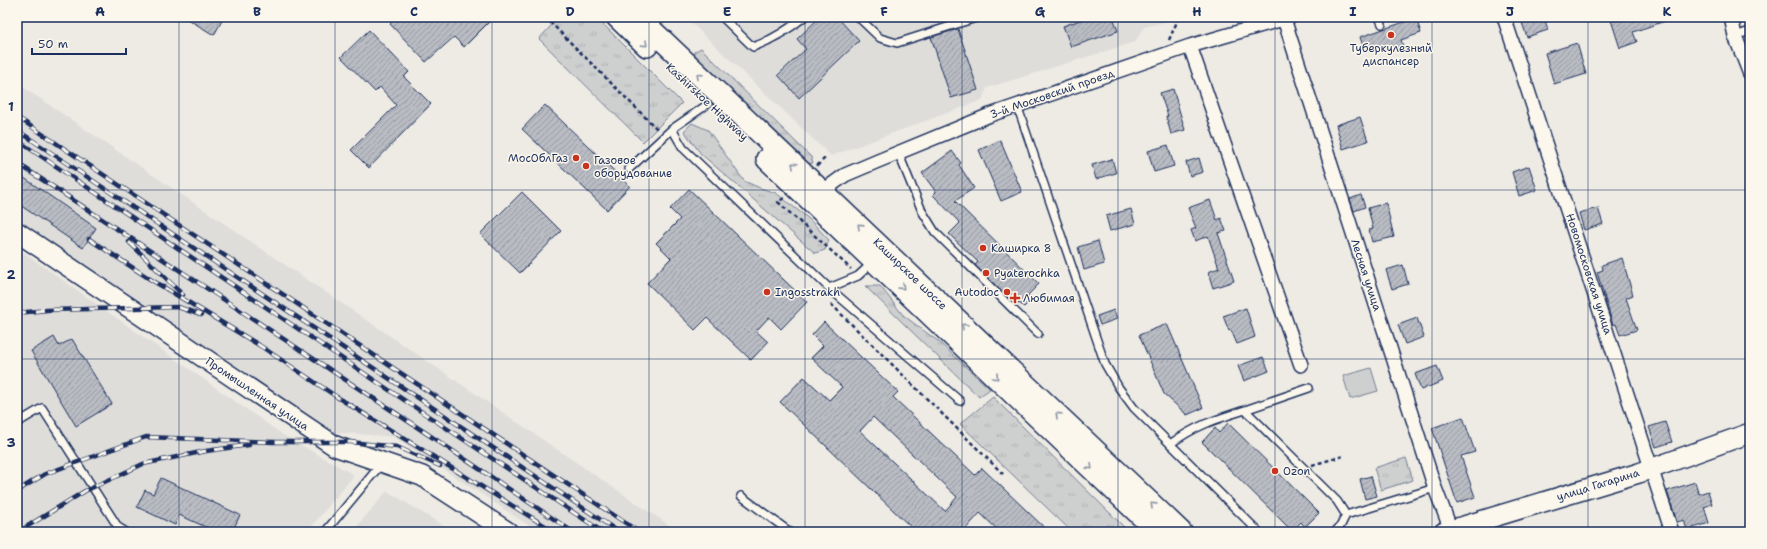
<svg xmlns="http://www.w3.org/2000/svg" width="1767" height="549" font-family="'Shantell Sans',sans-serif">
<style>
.built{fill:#deddda}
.grass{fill:url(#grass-tufts);stroke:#747f96}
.pitch{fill:#cecfcf;stroke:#747f96}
.building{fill:url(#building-hatch);stroke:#1b2f5e;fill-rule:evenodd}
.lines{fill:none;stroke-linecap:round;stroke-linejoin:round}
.lane-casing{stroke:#1b2f5e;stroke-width:10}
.street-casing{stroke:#1b2f5e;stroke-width:16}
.secondary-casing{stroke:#1b2f5e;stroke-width:22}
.primary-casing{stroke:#1b2f5e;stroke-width:24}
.path{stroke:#1b2f5e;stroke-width:2.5;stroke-dasharray:4 3;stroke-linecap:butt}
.lane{stroke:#fbf7ec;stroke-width:7}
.street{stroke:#fbf7ec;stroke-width:13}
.secondary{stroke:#fbf7ec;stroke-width:19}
.primary{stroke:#fbf7ec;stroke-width:21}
.rail-casing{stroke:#1b2f5e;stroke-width:4.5}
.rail{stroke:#fbf7ec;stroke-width:3;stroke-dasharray:9;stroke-linecap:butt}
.oneway{stroke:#8b93a5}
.grid{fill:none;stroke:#1b2f5e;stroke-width:1;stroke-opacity:0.55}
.poi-dot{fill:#c8321e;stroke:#fbf7ec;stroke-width:1.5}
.labels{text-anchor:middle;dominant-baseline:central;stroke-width:3;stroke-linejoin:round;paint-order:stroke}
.poi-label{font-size:11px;fill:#1b2f5e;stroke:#fbf7ec;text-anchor:start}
.street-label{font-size:11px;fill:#1b2f5e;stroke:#fbf7ec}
.neatline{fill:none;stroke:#1b2f5e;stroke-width:1.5}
.grid-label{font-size:13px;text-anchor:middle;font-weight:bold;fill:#1b2f5e}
</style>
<defs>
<pattern id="grass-tufts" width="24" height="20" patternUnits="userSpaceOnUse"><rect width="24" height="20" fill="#cecfcf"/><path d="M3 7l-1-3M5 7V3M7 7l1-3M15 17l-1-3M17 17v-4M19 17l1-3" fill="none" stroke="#b0b2b4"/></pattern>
<pattern id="building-hatch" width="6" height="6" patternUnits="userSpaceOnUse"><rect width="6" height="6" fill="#b9bcc3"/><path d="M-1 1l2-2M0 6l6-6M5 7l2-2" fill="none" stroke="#9699a2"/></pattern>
</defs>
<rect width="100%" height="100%" fill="#eeebe4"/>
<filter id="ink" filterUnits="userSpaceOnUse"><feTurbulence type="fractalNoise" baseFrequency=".025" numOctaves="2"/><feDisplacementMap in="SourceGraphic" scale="8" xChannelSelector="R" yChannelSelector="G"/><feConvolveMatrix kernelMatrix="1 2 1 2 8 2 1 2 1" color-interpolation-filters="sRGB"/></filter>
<g filter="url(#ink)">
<path class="built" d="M685 17H1165L1166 22 1144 27 1135 42 987 88 982 100 831 156Z
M17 83 679 532H539L394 437 331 432 17 224Z
M17 248 283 435 354 475 307 532H17Z
M387 491 454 532H352Z"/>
<path class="grass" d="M559 17H596L682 103 643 142 539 39Z
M701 48 811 157 813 163 805 164 699 62 694 52Z
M692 123 708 130 744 181 760 188 776 193 809 219 829 240 825 250 815 253 701 154 684 131Z
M865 286H880L903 315 939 342 990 389 979 397Z
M993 397 1129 532H1072L960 424Z
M1406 458 1413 480 1381 490 1374 468Z"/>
<path class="pitch" d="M1371 368 1378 391 1350 399 1343 376Z"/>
<path class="building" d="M184 17H224L214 35Z
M397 17H494L464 47 454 37 426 62 390 24Z
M820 17H837L859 41 799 98 778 75 806 49 797 39Z
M1089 17H1113L1118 31 1071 47 1063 26Z
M1520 17H1544L1548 30 1527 37Z
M1610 17H1671V19L1633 32 1637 42 1620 48Z
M1416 18 1421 33 1401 40 1403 46 1384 52 1382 46 1365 52 1360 37Z
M958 29 978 90 951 98 931 37Z
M369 30 409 72 404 77 431 104 369 168 351 150 396 105 380 87 375 92 341 57Z
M1577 43 1586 74 1554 84 1545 53Z
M1173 89 1185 130 1171 134 1166 116H1168L1160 93Z
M545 105 630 186 607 210 522 129Z
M1360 117 1368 141 1343 149 1336 125Z
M1000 140 1022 192 1001 201 979 150Z
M1168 145 1174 166 1154 172 1148 151Z
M952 151 961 163 959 165 974 188 955 201 1039 284 1028 295 1032 299 1024 307 1019 303 1016 306 975 265 978 262 949 234 960 223 933 195 936 192 922 173Z
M1199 158 1203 172 1190 176 1186 162Z
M1112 159 1116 173 1096 179 1092 165Z
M1529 166 1537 190 1519 196 1512 172Z
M17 173 96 228 83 248 17 203Z
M689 189 807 302 781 329 769 317 756 331 768 342 751 360 707 318 695 330 647 283 671 258 656 243 680 219 670 209Z
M522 192 561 231 520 273 480 234Z
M1361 195 1365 207 1354 211 1350 199Z
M1210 200 1217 220 1221 218 1226 231 1218 233 1234 281 1213 288 1208 272 1219 268 1208 236 1195 241 1191 230 1196 228 1188 208Z
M1386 203 1394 237 1372 242 1369 230 1373 229 1368 208Z
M1598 208 1603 224 1584 230 1579 213Z
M1131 209 1135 224 1110 231 1106 216Z
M1098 241 1104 264 1084 270 1078 247Z
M1622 258 1633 295 1626 298 1637 330 1620 335 1616 324 1613 325 1597 272 1603 270 1602 265Z
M1403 265 1408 284 1392 289 1386 270Z
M1246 308 1255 337 1237 344 1231 330 1229 331 1223 316Z
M1114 310 1117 319 1100 325 1097 316Z
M1417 318 1424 337 1405 344 1398 325Z
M824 322 898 392 893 397 975 475 982 468 1049 532H1000L980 513 963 532H916L780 402 804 377 829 400 842 387 811 358 823 346 812 335ZM873 417 957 497 945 511 860 431Z
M1167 324 1203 408 1187 415 1164 394 1139 335Z
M54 337 59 346 72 339 112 404 76 426 31 351Z
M1263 357 1269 371 1244 381 1238 366Z
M1437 366 1443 381 1421 390 1415 374Z
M1463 417 1475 452 1461 456 1475 497 1457 503 1432 428Z
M1665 422 1672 442 1656 447 1649 427Z
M1228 423 1319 513 1305 527 1301 522 1292 531 1202 442 1215 428 1219 433Z
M1371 476 1377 496 1365 499 1360 479Z
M161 478 240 515 232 532H217L179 515 175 525 137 507 145 490 153 494Z
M1695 482 1699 494 1708 491 1712 504 1704 507 1709 523 1687 530 1684 520 1677 522 1667 491Z"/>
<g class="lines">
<defs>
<path id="lane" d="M722 17 753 47C772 40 788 30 804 17
M858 17 880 38 897 43 979 17
M1379 17 1382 24
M1735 36 1750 31
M1017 105 1105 364 1119 388 1134 408 1259 532
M672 129 683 148 829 288 960 401
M898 152 922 211 935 232 1038 334
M629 169 672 129 708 104
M829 288 858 276 873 262
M1245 410 1309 388
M17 423 42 408 118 527 126 532
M1170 444C1197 425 1214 420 1245 410L1337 501 1346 515
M741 496 790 532
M325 532 382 463
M1335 532 1341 525 1346 515 1435 488"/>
<path id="street" d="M1504 17 1672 532
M1731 17 1735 36 1750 74
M1284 19 1435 488 1451 530
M1190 46 1301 365
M823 191 845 175 878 161 990 115 1190 46 1290 17"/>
<path id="secondary" d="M17 232 335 446 422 476 508 532
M1444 532 1639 473 1750 433"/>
<path id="primary" d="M617 17 647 46
M638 17 1181 532
M767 159 1158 532"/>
</defs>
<use href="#lane" class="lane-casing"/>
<use href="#street" class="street-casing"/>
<use href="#secondary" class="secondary-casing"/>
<use href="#primary" class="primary-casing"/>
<path class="path" d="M545 17 658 130
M1169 40 1179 17
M817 166 825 158
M784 198 778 202 851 269
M831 304 1003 474
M1312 465 1343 456"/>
<use href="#lane" class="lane"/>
<use href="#street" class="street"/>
<use href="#secondary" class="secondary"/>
<use href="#primary" class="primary"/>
<defs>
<path id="rail" d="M17 117 639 532
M17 130 619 532
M17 140 395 394 603 532
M17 163 429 435 573 532
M89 239 150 279 259 345 337 397 555 532
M129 242 183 295
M17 313 47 310 178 307 201 315
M17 491 45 474 146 437 273 442H350L397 447 440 466
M18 532 85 491 143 464 206 451 249 445"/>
</defs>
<use href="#rail" class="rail-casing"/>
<use href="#rail" class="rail"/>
</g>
<defs><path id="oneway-chevron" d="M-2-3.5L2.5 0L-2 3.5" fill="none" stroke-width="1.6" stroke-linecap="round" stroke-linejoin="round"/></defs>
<g class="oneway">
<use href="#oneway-chevron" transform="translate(645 44) rotate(44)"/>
<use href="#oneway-chevron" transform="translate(699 76) rotate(-136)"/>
<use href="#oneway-chevron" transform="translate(794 165) rotate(-137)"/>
<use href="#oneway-chevron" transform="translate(860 226) rotate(-136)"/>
<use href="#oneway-chevron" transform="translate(902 287) rotate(44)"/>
<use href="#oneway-chevron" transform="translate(964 326) rotate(-136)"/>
<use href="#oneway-chevron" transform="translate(996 377) rotate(44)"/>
<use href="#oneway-chevron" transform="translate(1058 415) rotate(-136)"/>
<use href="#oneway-chevron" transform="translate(1090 467) rotate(44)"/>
<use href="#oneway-chevron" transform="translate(1153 505) rotate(-136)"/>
</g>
</g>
<path class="grid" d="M179 17V532M335 17V532M492 17V532M649 17V532M805 17V532M962 17V532M1118 17V532M1275 17V532M1432 17V532M1588 17V532M17 190H1750M17 359H1750"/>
<g class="poi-dot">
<circle cx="1391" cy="35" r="4"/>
<circle cx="576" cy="158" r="4"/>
<circle cx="586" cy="166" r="4"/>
<circle cx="983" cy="248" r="4"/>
<circle cx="986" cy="273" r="4"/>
<circle cx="767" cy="292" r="4"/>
<circle cx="1007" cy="292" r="4"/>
<path d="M1013 292h4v4h4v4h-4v4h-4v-4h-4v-4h4z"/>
<circle cx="1275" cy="471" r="4"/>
</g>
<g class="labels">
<g class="poi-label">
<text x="1391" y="48" text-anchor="middle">Туберкулезный<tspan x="1391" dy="13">диспансер</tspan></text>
<text x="568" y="158" text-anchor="end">МосОблГаз</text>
<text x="594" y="160">Газовое<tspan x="594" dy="13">оборудование</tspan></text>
<text x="991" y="248">Каширка 8</text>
<text x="994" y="273">Pyaterochka</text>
<text x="775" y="292">Ingosstrakh</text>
<text x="999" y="292" text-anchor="end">Autodoc</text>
<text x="1023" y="298">Любимая</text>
<text x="1283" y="471">Ozon</text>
</g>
<g class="street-label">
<text transform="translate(1052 94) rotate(-19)">3-й Московский проезд</text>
<text transform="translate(707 102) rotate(43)">Kashirskoe Highway</text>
<text transform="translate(910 274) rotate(44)">Каширское шоссе</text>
<text transform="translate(1589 274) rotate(72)">Новомосковская улица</text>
<text transform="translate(1366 275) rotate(72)">Лесная улица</text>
<text transform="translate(257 394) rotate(34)">Промышленная улица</text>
<text transform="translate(1598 485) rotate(-17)">улица Гагарина</text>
</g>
</g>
<rect width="1767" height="549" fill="none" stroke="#fbf7ec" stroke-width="44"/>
<path d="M32 48v6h94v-6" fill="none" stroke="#1b2f5e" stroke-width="2"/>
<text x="38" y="48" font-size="12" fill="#1b2f5e" stroke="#fbf7ec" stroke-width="3" paint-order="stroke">50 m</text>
<rect x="22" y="22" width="1723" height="505" class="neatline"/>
<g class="grid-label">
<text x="100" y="16">A</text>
<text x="257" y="16">B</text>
<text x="414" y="16">C</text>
<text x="570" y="16">D</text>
<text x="727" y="16">E</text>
<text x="884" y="16">F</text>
<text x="1040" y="16">G</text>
<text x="1197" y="16">H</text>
<text x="1353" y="16">I</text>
<text x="1510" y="16">J</text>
<text x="1667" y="16">K</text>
<text x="11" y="111">1</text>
<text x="11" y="279">2</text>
<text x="11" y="447">3</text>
</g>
</svg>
